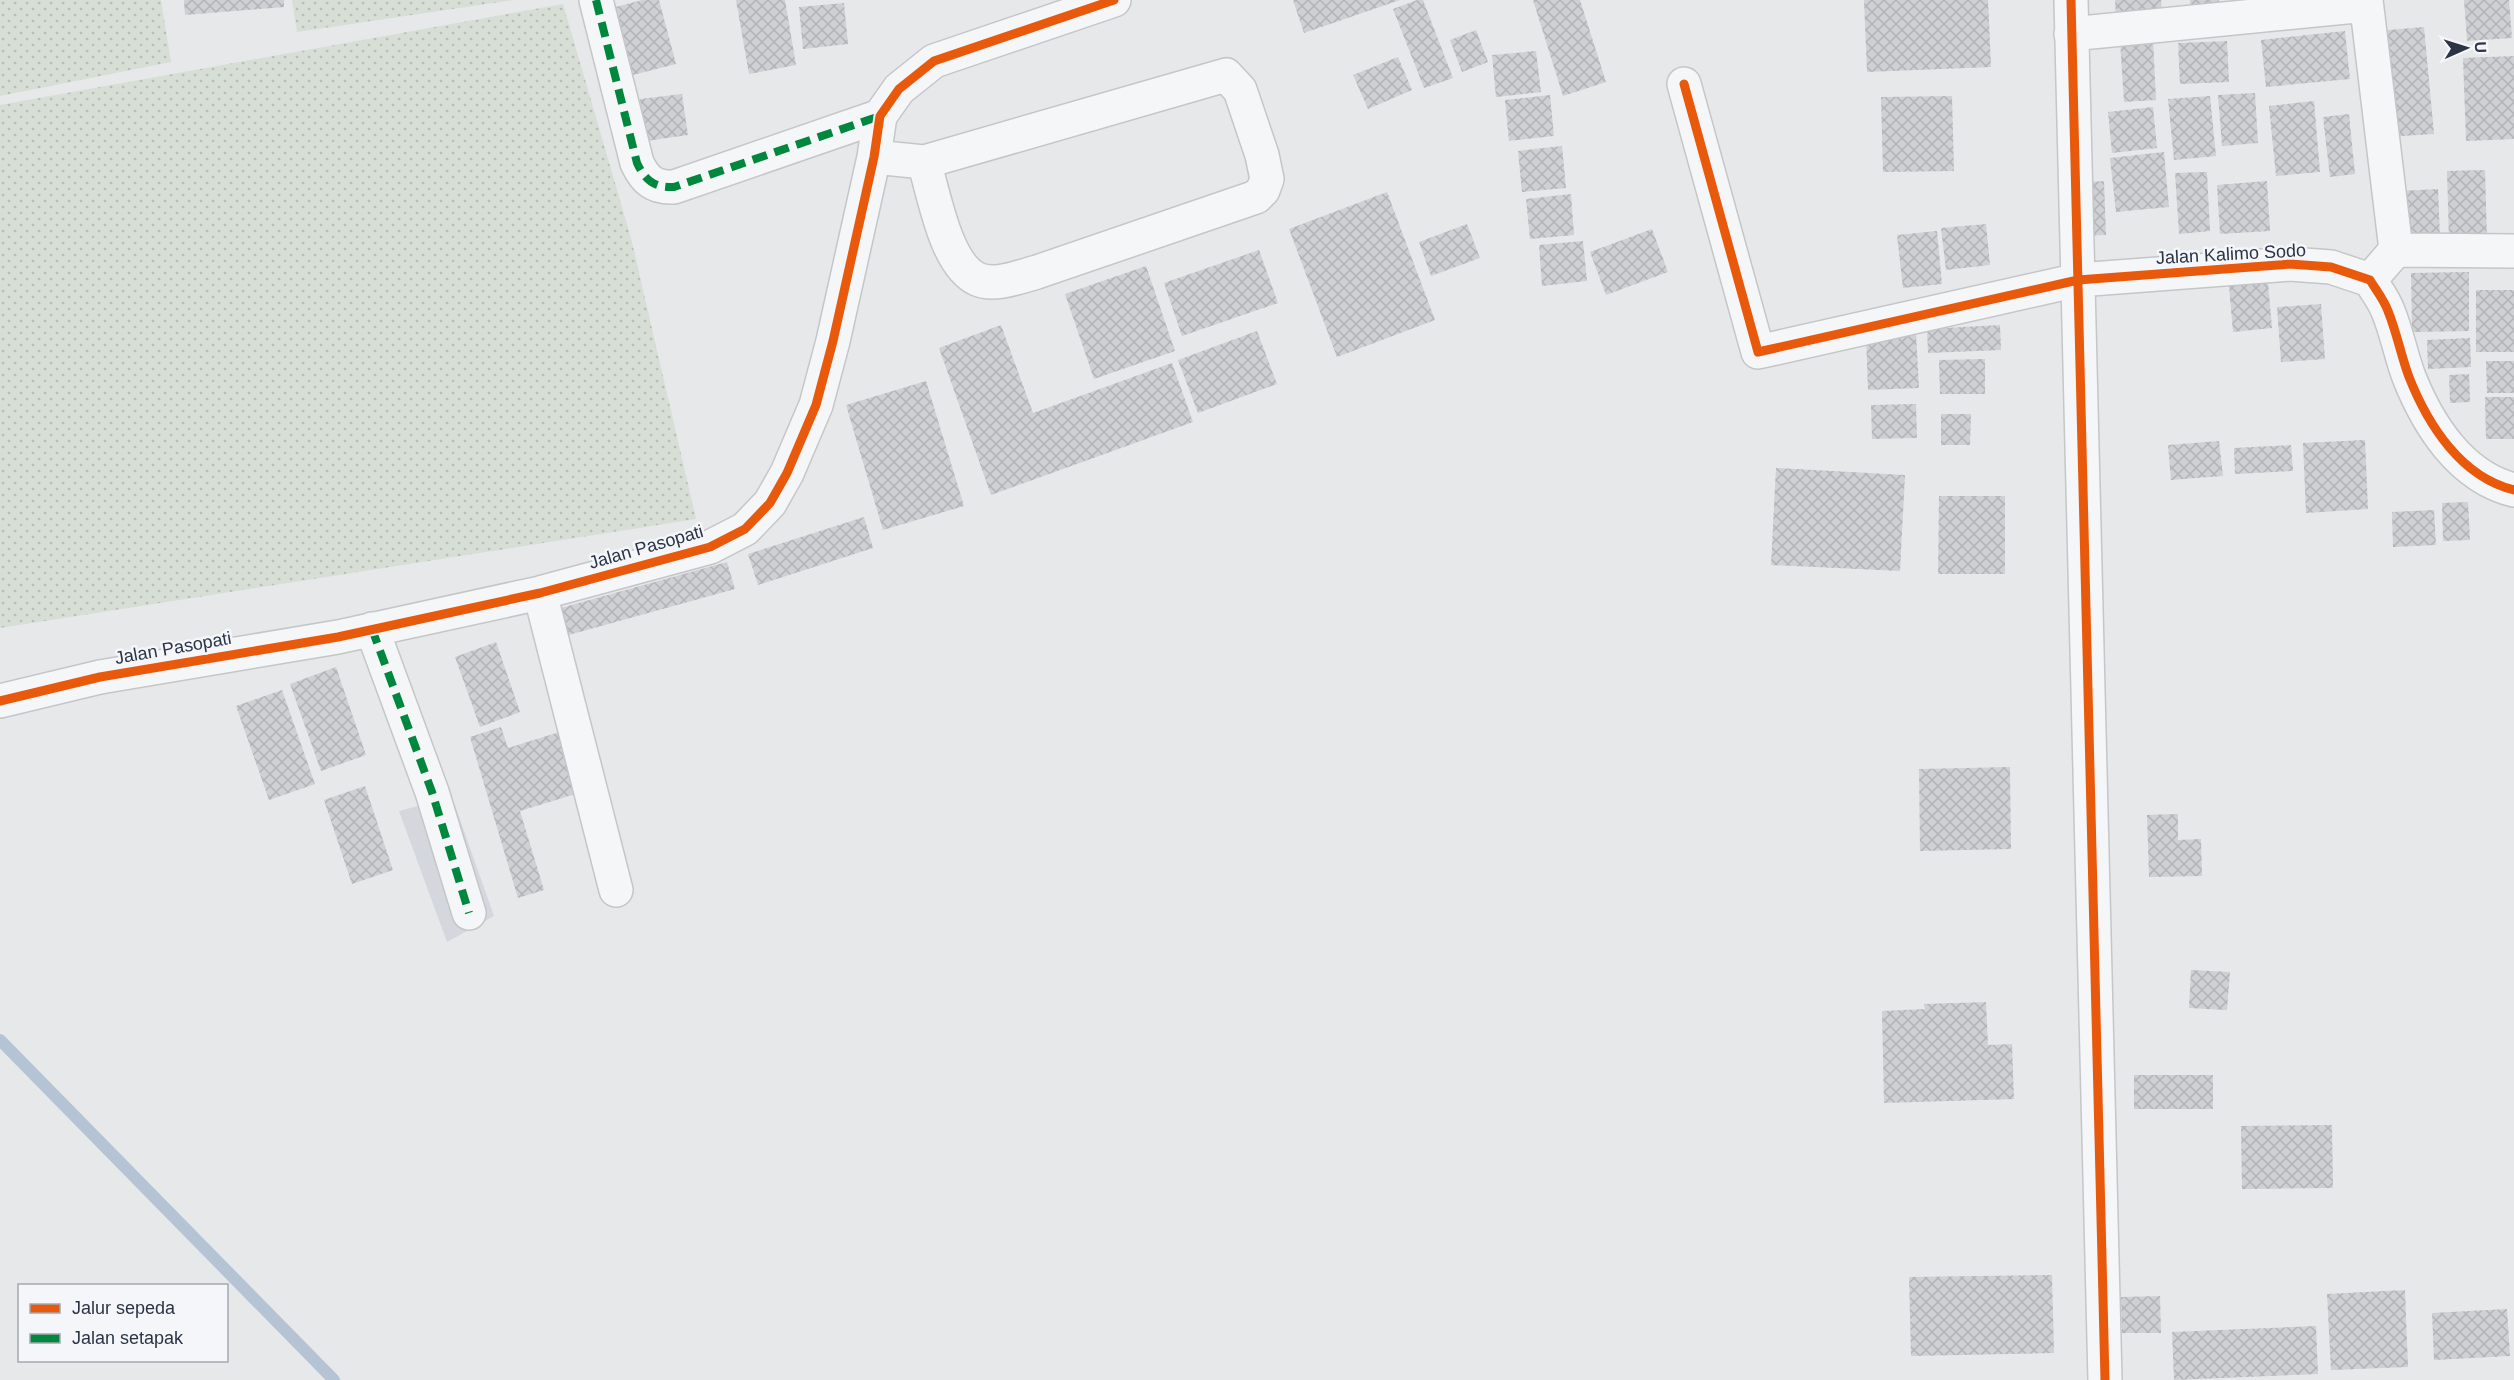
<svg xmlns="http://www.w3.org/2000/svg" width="2514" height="1380" font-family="Arial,sans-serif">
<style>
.built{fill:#d4d7dd}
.grass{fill:url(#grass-dots)}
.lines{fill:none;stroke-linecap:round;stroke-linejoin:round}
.stream{stroke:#b4c4d5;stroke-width:12}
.building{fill:url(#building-cross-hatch)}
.minor-casing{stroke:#c4c6c8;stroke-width:36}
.minor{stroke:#f5f6f7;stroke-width:33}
.quiet{stroke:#00873e;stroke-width:8;stroke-dasharray:15 8;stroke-linecap:butt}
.cycleway-casing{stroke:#f4f6f9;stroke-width:13}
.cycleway{stroke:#e8590c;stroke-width:9}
.labels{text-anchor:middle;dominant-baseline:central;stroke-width:5;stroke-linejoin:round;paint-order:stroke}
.street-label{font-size:18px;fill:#2b3445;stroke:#f4f6f9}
</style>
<defs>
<pattern id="grass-dots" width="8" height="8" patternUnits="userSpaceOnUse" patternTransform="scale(1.5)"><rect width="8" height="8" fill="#d6ded6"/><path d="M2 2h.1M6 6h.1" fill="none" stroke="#b8bfb9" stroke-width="1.8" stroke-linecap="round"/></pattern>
<pattern id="building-cross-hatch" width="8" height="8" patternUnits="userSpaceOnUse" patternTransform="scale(1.5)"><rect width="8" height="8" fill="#ced0d3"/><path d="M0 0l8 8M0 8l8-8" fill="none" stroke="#b1b3b6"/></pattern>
</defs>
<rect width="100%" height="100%" fill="#e6e8ea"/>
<path class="built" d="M452 797 494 916 447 942 399 811Z"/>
<path class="grass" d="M0 0H161L171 62 0 96Z
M292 0H513L297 32Z
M563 4 631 238 696 519 0 628V105Z"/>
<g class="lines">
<path class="stream" d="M0 1040 334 1380"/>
</g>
<path class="building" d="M184 0H284V7L185 15Z
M642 0H659L676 64 629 76 612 8Z
M736 0H785L796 65 749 74Z
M1293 0H1400L1304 33Z
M1417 0H1423L1453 78 1424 88 1393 9Z
M1533 0H1580L1606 82 1563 96Z
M1864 0H1988L1991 67 1867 72Z
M2115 0H2161L2162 12 2116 17Z
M2190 0H2219L2220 13 2191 15Z
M2464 0H2509L2512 38 2467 41Z
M844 3 848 44 803 49 799 7Z
M2424 27 2434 134 2386 137 2377 31Z
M1476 30 1488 62 1462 72 1450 40Z
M2345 31 2350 79 2266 87 2261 40Z
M2153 39 2156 100 2124 102 2120 41Z
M2227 41 2229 82 2180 84 2178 43Z
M1536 51 1541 92 1496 97 1492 55Z
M2514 56V139L2466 141 2463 58Z
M1398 57 1412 90 1368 109 1353 75Z
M2255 93 2258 143 2222 146 2218 95Z
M682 94 688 135 646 141 640 99Z
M1550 95 1554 136 1509 141 1505 100Z
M1952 96 1954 171 1883 172 1881 97Z
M2210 96 2216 156 2174 160 2168 99Z
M2314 101 2320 172 2276 176 2269 106Z
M2153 107 2157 148 2112 153 2108 112Z
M2349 114 2355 174 2330 177 2323 117Z
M1562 146 1566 188 1522 192 1518 151Z
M2164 152 2169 207 2116 212 2110 158Z
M2485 170 2487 240 2449 241 2447 171Z
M2207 172 2210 231 2179 234 2175 173Z
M2104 181 2106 235 2080 236 2078 183Z
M2267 181 2270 231 2220 234 2217 185Z
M2438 189 2440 237 2404 239 2401 191Z
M1387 192 1435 320 1337 357 1289 229Z
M1571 194 1574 235 1530 239 1526 199Z
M1467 224 1480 258 1431 276 1419 242Z
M1986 224 1990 265 1946 270 1941 228Z
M1652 229 1668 272 1606 295 1590 252Z
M1937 231 1942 284 1903 288 1897 235Z
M1583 241 1587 281 1542 286 1539 245Z
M1259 250 1278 303 1182 336 1164 283Z
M1146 266 1175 351 1094 379 1065 294Z
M2469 272V331L2412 332 2411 273Z
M2268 283 2272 328 2233 332 2229 286Z
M2476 290H2514V352H2476Z
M2321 304 2325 359 2281 362 2277 307Z
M1001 325 1033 413 1172 363 1193 422 991 495 939 348Z
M2000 325 2001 350 1928 353 1927 329Z
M1257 331 1277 384 1198 413 1178 360Z
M1916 334 1919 388 1868 390 1866 336Z
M2470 338 2471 367 2428 369 2427 340Z
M1985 359V394H1940L1939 360Z
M2486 361H2514V393H2487Z
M2469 374 2470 402 2450 403 2449 375Z
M926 381 964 506 883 530 846 405Z
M2485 397H2514V439H2486Z
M1916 404 1917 438 1872 439 1871 405Z
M1941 414H1971L1970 445H1941Z
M2365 440 2368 509 2306 513 2303 443Z
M2219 441 2223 476 2171 480 2168 445Z
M2291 445 2293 471 2235 474 2234 448Z
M1776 468 1905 475 1900 571 1771 565Z
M1939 496H2005V574H1938Z
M2468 502 2470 540 2443 541 2442 503Z
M2434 510 2436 545 2393 547 2392 512Z
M864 517 873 548 758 585 748 554Z
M727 562 735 589 565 636 557 609Z
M496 642 520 712 480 727 455 657Z
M336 667 366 755 321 771 290 684Z
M282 690 315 784 269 800 236 706Z
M501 727 508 748 566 730 585 791 520 811 544 890 518 898 470 737Z
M2010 767 2011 849 1920 851 1919 769Z
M365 786 393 870 352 884 324 800Z
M2178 814V840L2201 839 2202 876 2149 877 2147 815Z
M2191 970 2230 972 2227 1010 2189 1008Z
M1986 1002 1988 1045 2012 1044 2014 1099 1884 1103 1882 1011 1925 1009 1924 1004Z
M2134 1075H2213V1109H2134Z
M2332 1125 2333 1188 2242 1189 2241 1126Z
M2052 1275 2054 1353 1911 1356 1909 1277Z
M2405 1290 2408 1367 2331 1370 2327 1294Z
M2160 1296 2161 1333H2122L2121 1297Z
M2507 1309 2510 1356 2434 1360 2432 1313Z
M2316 1326 2318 1374 2174 1380 2172 1332Z"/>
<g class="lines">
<defs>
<path id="minor" d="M596 0 637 163C645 180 654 188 674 187L880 116
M2071 0 2105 1380
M2366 0 2396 250 2370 280
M2071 34 2366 5
M1684 84 1758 352 2078 280 2290 264 2331 267 2370 280C2376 290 2384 300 2388 311 2397 333 2401 356 2409 377 2428 425 2461 477 2514 490
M874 157 924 162C934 193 945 264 977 279 994 287 1019 277 1037 272L1256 197 1263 190 1267 179 1262 155 1240 90 1226 75 924 162
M2396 250 2514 251
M540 593 616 890
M372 629 432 792 469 913
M0 701 100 677 338 637 540 593 710 547 745 529 770 503 787 473 816 405 833 341 874 157 880 116 899 89 934 61 1114 0"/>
</defs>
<use href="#minor" class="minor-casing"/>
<use href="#minor" class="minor"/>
<path class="quiet" d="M596 0 637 163C645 180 654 188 674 187L880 116
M372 629 432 792 469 913"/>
<defs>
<path id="cycleway" d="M2071 0 2105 1380
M1684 84 1758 352 2078 280 2290 264 2331 267 2370 280C2376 290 2384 300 2388 311 2397 333 2401 356 2409 377 2428 425 2461 477 2514 490
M0 701 100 677 338 637 540 593 710 547 745 529 770 503 787 473 816 405 833 341 874 157 880 116 899 89 934 61 1114 0"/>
</defs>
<use href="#cycleway" class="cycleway-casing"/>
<use href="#cycleway" class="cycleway"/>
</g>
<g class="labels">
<g class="street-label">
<text transform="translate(2231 254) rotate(-3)">Jalan Kalimo Sodo</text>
<text transform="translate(646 547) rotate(-16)">Jalan Pasopati</text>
<text transform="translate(173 648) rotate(-10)">Jalan Pasopati</text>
</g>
</g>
<rect x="18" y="1284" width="210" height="78" fill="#f4f6f9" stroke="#a4a8b1" stroke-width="1.5"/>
<rect x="30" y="1304" width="30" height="9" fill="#e8590c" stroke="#a4a8b1" stroke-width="1.5"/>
<text x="72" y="1314" font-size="18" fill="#2b3445">Jalur sepeda</text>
<rect x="30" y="1334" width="30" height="9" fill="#00873e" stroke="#a4a8b1" stroke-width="1.5"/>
<text x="72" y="1344" font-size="18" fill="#2b3445">Jalan setapak</text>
<g transform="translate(2466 48) rotate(87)" stroke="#f4f6f9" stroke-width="4.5" paint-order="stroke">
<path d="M0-4.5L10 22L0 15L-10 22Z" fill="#2b3445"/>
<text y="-9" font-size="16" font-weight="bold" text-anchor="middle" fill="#2b3445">U</text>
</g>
</svg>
